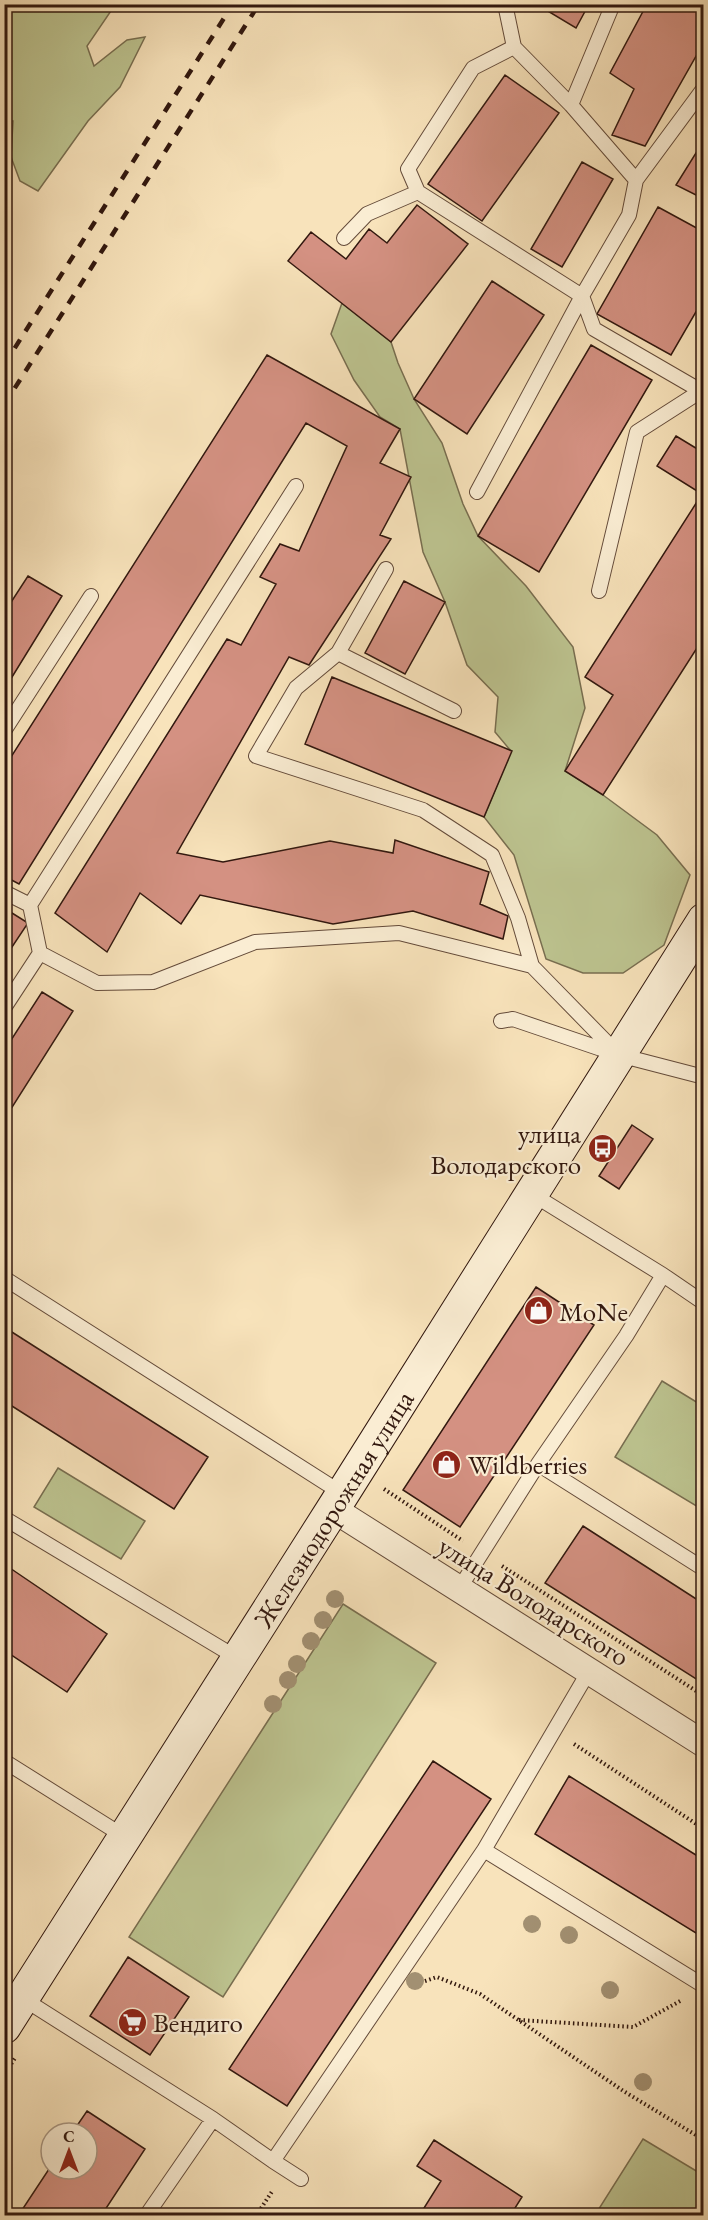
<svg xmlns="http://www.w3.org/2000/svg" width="708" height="2220" font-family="'EB Garamond',serif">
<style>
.green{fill:#bdc490;stroke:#786e50;stroke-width:1.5}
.building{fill:#d49182;stroke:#32180f;stroke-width:1.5}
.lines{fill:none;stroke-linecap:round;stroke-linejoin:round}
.service-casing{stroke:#644b3a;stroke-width:16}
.minor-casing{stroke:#644b3a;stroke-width:28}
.secondary-casing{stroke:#32180f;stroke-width:35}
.path{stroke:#32180f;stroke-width:4;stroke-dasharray:1.5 3;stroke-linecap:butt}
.service{stroke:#faedd3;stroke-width:14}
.minor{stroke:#faedd3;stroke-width:26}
.secondary{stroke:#faedd3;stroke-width:33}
.rail{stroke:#32180f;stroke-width:4.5;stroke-dasharray:10 10;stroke-linecap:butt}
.tree{fill:#a29072}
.labels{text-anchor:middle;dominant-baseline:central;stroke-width:4.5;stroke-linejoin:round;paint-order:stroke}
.poi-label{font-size:27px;fill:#32180f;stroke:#faedd3;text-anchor:start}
.street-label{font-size:27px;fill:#32180f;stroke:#faedd3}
</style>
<rect width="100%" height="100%" fill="#f8e3bb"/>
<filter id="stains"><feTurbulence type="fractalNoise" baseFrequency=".00333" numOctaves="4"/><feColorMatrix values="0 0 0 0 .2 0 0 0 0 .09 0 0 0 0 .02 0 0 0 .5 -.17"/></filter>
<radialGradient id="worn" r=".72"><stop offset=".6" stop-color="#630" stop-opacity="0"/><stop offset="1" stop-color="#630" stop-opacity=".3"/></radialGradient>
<path class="green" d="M4 5H115L87 46 94 66 127 40 145 37 120 87 88 121 38 191 20 181 11 157 13 121H4Z
M342 303 391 342 398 363 414 399 442 443 463 504 478 536 526 586 573 647 585 708 565 771 603 795 657 835 690 875 664 945 623 973H583L546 959 514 855 484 817 511 751 495 732 498 697 467 665 445 602 423 552 400 429 380 417 354 380 331 334Z
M662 1381 703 1406V1510L615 1457Z
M58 1468 145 1521 121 1559 34 1507Z
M343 1604 436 1663 223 1997 129 1937Z
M643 2139 703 2175V2215H595Z"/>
<path class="building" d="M536 4H589L576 28Z
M647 4H704V42L645 146 612 135 634 89 610 73Z
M505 75 559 113 482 221 428 184Z
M704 140V199L676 185Z
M582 162 613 179 562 267 531 249Z
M417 205 468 244 391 342 288 261 311 232 346 259 369 229 387 243Z
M658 207 704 232V298L671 355 597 314Z
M492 281 544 315 467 434 414 399Z
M591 345 652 380 539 572 478 536Z
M267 355 400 429 380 463 411 477 380 535 391 539 309 665 289 657 177 853 223 862 330 841 393 853 395 840 489 872 480 904 508 916 503 939 413 911 333 924 200 895 181 924 140 893 107 952 55 913 227 639 241 645 276 584 260 577 280 544 299 551 347 446 306 423 19 884 4 876V768Z
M676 436 704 453V637L603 795 565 771 613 695 585 677 702 494 657 466Z
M28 576 62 596 4 690V613Z
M404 581 445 602 405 674 365 653Z
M332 677 512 751 484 817 305 744Z
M4 908 28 923 4 959Z
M42 992 73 1011 4 1120V1051Z
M632 1125 653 1139 619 1189 599 1176Z
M536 1287 594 1325 460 1527 403 1490Z
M4 1327 208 1457 174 1509 4 1401Z
M583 1526 704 1604V1684L545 1583Z
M4 1564 107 1634 67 1692 4 1650Z
M433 1761 491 1799 287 2106 229 2069Z
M569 1776 704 1860V1938L535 1834Z
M128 1957 189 1997 150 2055 90 2016Z
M87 2111 145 2149 101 2216H18L51 2166V2169H87V2133H72Z
M434 2140 522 2197 510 2216H419L441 2181 417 2166Z"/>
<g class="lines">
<defs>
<path id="service" d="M505 4 514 47 571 105 613 4
M514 47 473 68 408 169 418 192 582 296 629 215 636 180
M571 105 636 180 704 88
M344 238 367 214 418 192
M477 492 582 296 594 329 701 391 637 432 599 591
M386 569 338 653 296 688 256 756 423 810 492 855 518 918 532 966 619 1055
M338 653 454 711
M4 731 91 596
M704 759V763
M4 892 30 905
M40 953 30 905 296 486
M4 1008 40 953 97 983 153 982 255 942 399 933 532 966
M501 1021 513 1019 619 1055 704 1077
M532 1194 663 1275 626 1336 538 1464
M663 1275 704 1303
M4 1278 343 1494
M4 1518 239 1659
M459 1589 538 1464 704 1569
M4 1761 125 1837
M484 1850 589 1671
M22 1998 213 2119 273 2161
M301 2179 273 2161 484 1850 704 1986
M146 2216 213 2119"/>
<path id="minor" d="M333 1509 704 1744"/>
<g id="secondary">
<path id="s1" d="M4 2027 333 1509 704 920"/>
</g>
</defs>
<use href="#service" class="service-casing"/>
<use href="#minor" class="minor-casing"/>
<use href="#secondary" class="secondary-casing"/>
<path class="path" d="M384 1489 463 1541
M502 1566 704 1696
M574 1744 704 1829
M425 1981 437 1977 480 1994 625 2092 704 2140
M519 2020 633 2027 682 2000
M4 2075 15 2058
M256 2216 273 2190"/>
<use href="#service" class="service"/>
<use href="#minor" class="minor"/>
<use href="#secondary" class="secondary"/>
<path class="rail" d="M4 365 233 4
M4 405 259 4"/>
</g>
<g class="tree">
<circle cx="335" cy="1599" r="9"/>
<circle cx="323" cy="1620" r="9"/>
<circle cx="311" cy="1641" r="9"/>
<circle cx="297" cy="1664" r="9"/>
<circle cx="288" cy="1680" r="9"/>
<circle cx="273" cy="1704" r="9"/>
<circle cx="532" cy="1924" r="9"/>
<circle cx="569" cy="1935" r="9"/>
<circle cx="415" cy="1981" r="9"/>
<circle cx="610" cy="1990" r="9"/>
<circle cx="643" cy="2082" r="9"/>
</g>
<defs>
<symbol id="bus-disc" viewBox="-11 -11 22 22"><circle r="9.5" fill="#8f2418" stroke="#faedd3"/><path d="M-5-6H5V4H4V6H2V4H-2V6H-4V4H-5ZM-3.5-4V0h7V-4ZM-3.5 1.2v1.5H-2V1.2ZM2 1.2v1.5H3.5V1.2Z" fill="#fff"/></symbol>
<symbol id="shop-disc" viewBox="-11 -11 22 22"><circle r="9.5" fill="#8f2418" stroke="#faedd3"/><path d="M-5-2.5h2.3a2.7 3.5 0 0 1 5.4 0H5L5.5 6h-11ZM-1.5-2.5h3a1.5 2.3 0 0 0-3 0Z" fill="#fff"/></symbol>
<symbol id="supermarket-disc" viewBox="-11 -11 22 22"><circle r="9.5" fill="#8f2418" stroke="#faedd3"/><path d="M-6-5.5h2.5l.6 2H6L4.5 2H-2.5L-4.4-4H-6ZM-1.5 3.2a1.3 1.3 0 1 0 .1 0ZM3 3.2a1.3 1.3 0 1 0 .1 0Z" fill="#fff"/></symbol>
</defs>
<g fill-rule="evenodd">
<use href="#bus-disc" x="586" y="1132" width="33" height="33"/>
<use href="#shop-disc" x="522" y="1294" width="33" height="33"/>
<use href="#shop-disc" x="430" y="1448" width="33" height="33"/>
<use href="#supermarket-disc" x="116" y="2006" width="33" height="33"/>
</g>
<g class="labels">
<g class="poi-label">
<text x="581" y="1133" text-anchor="end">улица<tspan x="581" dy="31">Володарского</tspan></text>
<text x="559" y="1311">MoNe</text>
<text x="468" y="1464">Wildberries</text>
<text x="153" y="2022">Вендиго</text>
</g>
<g class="street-label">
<text stroke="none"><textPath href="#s1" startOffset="614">Железнодорожная улица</textPath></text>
<text transform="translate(534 1601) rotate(32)">улица Володарского</text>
</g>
</g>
<rect width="708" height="2220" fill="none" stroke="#f8e3bb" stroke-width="24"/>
<rect x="6" y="6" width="696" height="2208" fill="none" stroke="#32180f" stroke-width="3"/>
<rect x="12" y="12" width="684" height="2196" fill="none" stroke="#32180f" stroke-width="1.5"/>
<g transform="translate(69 2151)"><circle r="28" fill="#faedd3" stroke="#aa9885" stroke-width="1.5"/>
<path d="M0-4.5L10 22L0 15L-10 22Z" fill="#8f2418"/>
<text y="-9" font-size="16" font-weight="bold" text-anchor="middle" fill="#32180f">С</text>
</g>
<rect width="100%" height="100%" filter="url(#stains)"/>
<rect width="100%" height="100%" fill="url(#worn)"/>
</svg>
